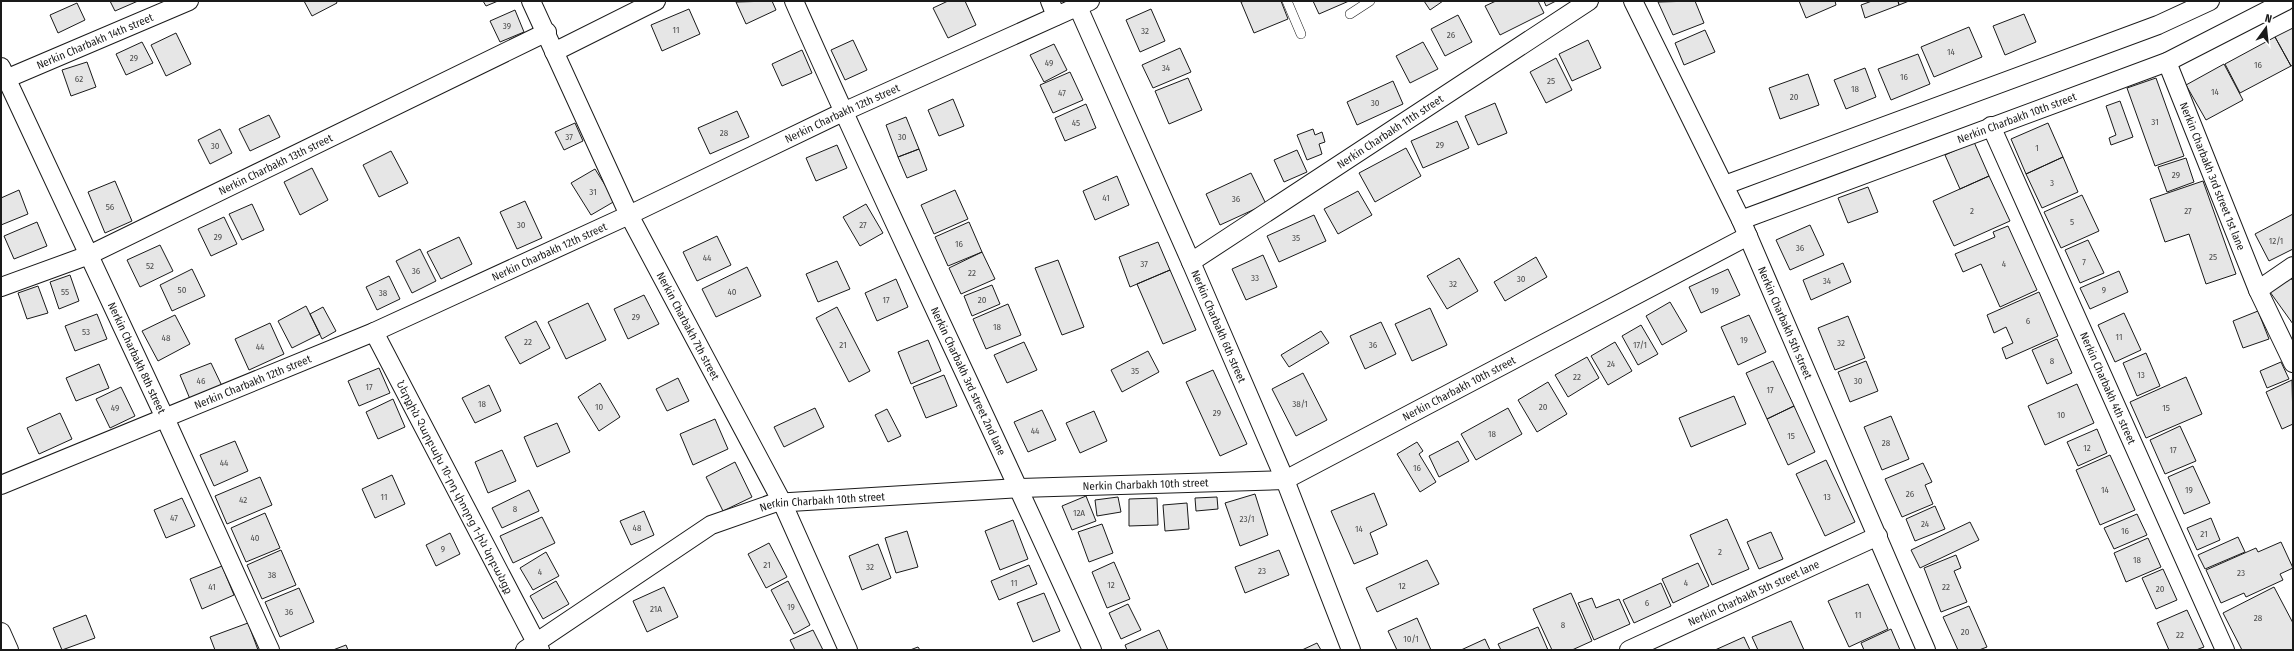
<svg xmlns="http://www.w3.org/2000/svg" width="2294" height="651" font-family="'Fira Sans Condensed','Noto Sans Armenian',sans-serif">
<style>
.building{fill:#e6e6e6;stroke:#1a1a1a}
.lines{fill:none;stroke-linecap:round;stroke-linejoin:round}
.service-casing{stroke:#1a1a1a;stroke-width:10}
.minor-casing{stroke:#1a1a1a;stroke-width:20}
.service{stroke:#fff;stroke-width:9}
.minor{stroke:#fff;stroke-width:18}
.labels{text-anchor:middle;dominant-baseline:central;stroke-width:3;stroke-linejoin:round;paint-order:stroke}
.number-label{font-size:9px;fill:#4d4d4d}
.street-label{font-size:11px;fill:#1a1a1a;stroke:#fff}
</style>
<rect width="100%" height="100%" fill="#fff"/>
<path class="building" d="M110 1H138L115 11Z
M304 1H336L337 3 312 16Z
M483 1H498L486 6Z
M772 1 776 10 746 24 736 2Z
M948 1H965L976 25 948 38 933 8Z
M1245 1H1281L1288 19 1254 33 1241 2Z
M1313 1H1349L1319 14Z
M1424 1H1443L1430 10Z
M1496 1H1538L1544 13 1500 35 1485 6Z
M1544 1H1556L1546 6Z
M1695 1 1704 23 1673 35 1658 2Z
M1799 1H1835L1836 5 1806 18Z
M1872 1H1898L1899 5 1865 18 1861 5Z
M1898 1H1909L1899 5Z
M77 3 85 20 58 33 50 15Z
M689 9 700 34 662 51 651 25Z
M1151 9 1165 41 1140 52 1126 20Z
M515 10 524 32 500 42 490 21Z
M2024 14 2036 42 2005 55 1993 26Z
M1458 15 1472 42 1445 56 1431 29Z
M1969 27 1982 57 1934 77 1921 47Z
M2293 28V65L2291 66 2275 37Z
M1705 30 1715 52 1684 65 1675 43Z
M176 33 191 64 166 76 151 45Z
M2275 37 2291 66 2240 93 2225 64Z
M853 40 867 70 845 80 831 50Z
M1588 40 1601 68 1572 81 1559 54Z
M142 42 153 63 126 75 116 54Z
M1423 42 1438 69 1410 83 1396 56Z
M1054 44 1067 70 1044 82 1030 55Z
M1180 48 1191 72 1153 88 1142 65Z
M802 50 812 73 782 86 772 64Z
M1918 54 1930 84 1891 100 1878 69Z
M1556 58 1572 90 1546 103 1530 72Z
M87 62 96 87 71 96 62 70Z
M2224 64 2243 100 2206 120 2186 85Z
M1865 68 1876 97 1846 109 1834 80Z
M1070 72 1083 100 1053 113 1040 85Z
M1808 74 1819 105 1780 119 1769 88Z
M1188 78 1202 110 1169 124 1155 91Z
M2156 78 2184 156 2155 166 2127 88Z
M1393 81 1403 104 1357 125 1347 102Z
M953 99 964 126 939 136 928 110Z
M2120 101 2133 137 2111 145 2109 138 2116 135 2106 106Z
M1495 103 1507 133 1478 145 1465 116Z
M1086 104 1096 128 1065 141 1055 118Z
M737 111 749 137 710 154 698 128Z
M269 115 280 137 250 151 239 129Z
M906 117 919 149 898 157 886 125Z
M1457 121 1469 148 1423 168 1411 141Z
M575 123 583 141 564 150 555 132Z
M2048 123 2063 157 2026 174 2011 139Z
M220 129 232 153 210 164 198 140Z
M1313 129 1315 135 1322 132 1325 142 1319 144 1322 154 1307 160 1297 135Z
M1974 142 1989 176 1960 189 1945 155Z
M837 145 847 168 816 181 806 158Z
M1406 148 1421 176 1375 202 1359 173Z
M919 149 927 170 907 178 898 157Z
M1297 150 1307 172 1284 182 1274 160Z
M391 151 408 183 379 197 363 165Z
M2063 157 2078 192 2042 208 2026 174Z
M2186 158 2194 182 2167 192 2158 167Z
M312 168 328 200 300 215 284 182Z
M595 169 615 201 591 215 571 183Z
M1251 173 1266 204 1220 225 1206 194Z
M1117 176 1129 205 1095 220 1083 191Z
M1989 176 2010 221 1954 246 1933 201Z
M115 181 132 221 105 233 88 192Z
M2203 181 2236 274 2206 284 2189 234 2165 242 2150 199Z
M1868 187 1878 212 1848 223 1838 198Z
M19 190 28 214 1 225V198Z
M955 190 968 219 934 234 921 205Z
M1358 191 1372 215 1338 234 1324 209Z
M2082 195 2099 231 2061 248 2044 212Z
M525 201 542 238 517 249 500 212Z
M252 204 264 230 242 240 229 214Z
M866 204 883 233 860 246 843 217Z
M2293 214V249L2269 261 2255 234Z
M1314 215 1326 241 1279 262 1267 236Z
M224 217 237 244 211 256 198 229Z
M37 222 47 246 14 259 4 236Z
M969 222 982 252 948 266 935 237Z
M1810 225 1824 255 1790 270 1776 240Z
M2008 226 2037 290 2000 307 1981 264 1963 272 1955 254 1995 237 1993 232Z
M717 236 731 265 697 281 683 252Z
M459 237 472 264 441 279 427 252Z
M2088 240 2104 273 2080 283 2065 250Z
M1158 242 1170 270 1130 287 1119 257Z
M160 245 173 271 140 287 127 260Z
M420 249 436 281 412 293 396 261Z
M982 252 995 279 961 294 949 268Z
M1263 255 1277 287 1246 300 1232 269Z
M1536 257 1547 277 1505 301 1494 282Z
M1459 258 1478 291 1447 309 1427 276Z
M1058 260 1084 327 1062 335 1035 268Z
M837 261 850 289 818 302 806 274Z
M1843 263 1851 282 1811 300 1803 280Z
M747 267 761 296 716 317 702 289Z
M192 269 205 296 172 311 160 285Z
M1728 269 1740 295 1701 313 1689 287Z
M1170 270 1196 330 1163 344 1137 284Z
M2119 271 2128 292 2090 309 2080 288Z
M70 275 79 301 59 309 50 282Z
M389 276 400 299 377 310 366 287Z
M2290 277 2293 281V324L2270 292Z
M896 279 908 307 877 321 865 293Z
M992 285 1000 304 972 316 964 296Z
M38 286 48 313 27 319 18 293Z
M2039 292 2058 336 2006 359 2002 348 2013 343 2006 327 1994 333 1987 315Z
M644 295 659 324 628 339 614 309Z
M1670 302 1687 331 1662 345 1646 316Z
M588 303 606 340 566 359 548 322Z
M1008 304 1021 335 986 349 973 319Z
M306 306 320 334 292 348 278 321Z
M323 307 336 331 322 339 310 314Z
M837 307 870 371 849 382 816 318Z
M1430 308 1447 345 1412 361 1395 324Z
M2258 311 2269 339 2243 348 2233 321Z
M2124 313 2141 350 2115 362 2098 325Z
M97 314 107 339 75 351 65 326Z
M175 315 190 344 158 361 142 331Z
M1749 315 1766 352 1738 365 1721 327Z
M1848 316 1865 358 1835 370 1818 328Z
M536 321 550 348 520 364 505 337Z
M1381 322 1396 354 1365 369 1350 336Z
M270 323 284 354 249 370 235 339Z
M1641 325 1658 354 1638 365 1622 336Z
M1321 331 1329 343 1289 367 1281 355Z
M2057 339 2072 373 2047 384 2032 350Z
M928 340 941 371 911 384 898 352Z
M1024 342 1037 370 1007 383 994 355Z
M1615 342 1632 371 1608 385 1591 356Z
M1148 351 1159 372 1122 392 1111 370Z
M2146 353 2160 386 2137 396 2123 363Z
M1587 357 1599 378 1568 397 1555 375Z
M1773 361 1794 406 1767 419 1746 373Z
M1866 361 1878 391 1850 402 1838 372Z
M2281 362 2289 379 2267 388 2260 371Z
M211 363 222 386 190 399 180 375Z
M99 364 109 388 76 401 66 378Z
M379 368 390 393 359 406 348 381Z
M1213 370 1247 444 1220 456 1186 382Z
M1303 373 1327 420 1296 436 1272 389Z
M944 375 957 406 926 418 913 387Z
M2186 377 2202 414 2146 438 2130 402Z
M678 378 689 401 667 411 656 389Z
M2292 380 2293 424 2282 429 2266 392Z
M1548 382 1567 414 1537 432 1518 400Z
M600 383 620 417 599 431 578 397Z
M2077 384 2094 423 2045 445 2028 406Z
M489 385 501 411 475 423 462 398Z
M121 387 135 416 110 428 96 399Z
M1734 396 1746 424 1691 447 1679 418Z
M393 399 405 427 378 439 366 412Z
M1794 406 1815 452 1788 465 1767 419Z
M815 408 824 427 784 447 774 427Z
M1508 408 1522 434 1476 460 1461 434Z
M887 409 901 436 888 442 875 415Z
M1042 410 1056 440 1028 452 1014 422Z
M1094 411 1107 441 1080 453 1066 423Z
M60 413 72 439 39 454 27 428Z
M1891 416 1909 459 1882 470 1864 427Z
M715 419 728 449 693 465 680 434Z
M557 423 570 452 537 467 524 437Z
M2180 426 2196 461 2165 474 2150 440Z
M2097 429 2107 453 2078 466 2067 442Z
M235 441 248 471 214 486 200 455Z
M1458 441 1469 461 1439 477 1429 456Z
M1417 442 1423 451 1419 454 1436 482 1420 492 1397 454Z
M502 450 516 481 488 493 475 462Z
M2110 455 2135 510 2100 525 2076 470Z
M1826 460 1855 522 1825 536 1796 474Z
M735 462 752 497 723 511 706 477Z
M1923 463 1932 482 1925 485 1933 504 1902 517 1885 479Z
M2193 466 2210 503 2184 514 2168 477Z
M392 475 405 504 375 518 362 489Z
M260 477 272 505 227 524 215 496Z
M529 490 539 511 502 528 492 508Z
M1374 493 1387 525 1370 533 1378 554 1354 564 1331 511Z
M1255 494 1268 535 1240 546 1225 503Z
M1086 496 1096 521 1072 530 1062 506Z
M1118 497 1121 512 1097 516 1095 500Z
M1217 497 1218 509 1196 511 1195 498Z
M182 498 195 526 166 538 154 510Z
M1157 498 1158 525 1129 526V499Z
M1187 503 1189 529 1165 531 1163 505Z
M1935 506 1945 529 1915 541 1906 519Z
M644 511 654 535 631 545 620 521Z
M265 513 280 548 246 562 231 528Z
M2137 514 2147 535 2114 549 2104 528Z
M542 517 555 543 513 563 500 536Z
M2211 518 2220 540 2197 550 2187 528Z
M1727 519 1749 569 1712 585 1690 535Z
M1013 520 1028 559 1000 570 985 531Z
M1970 522 1979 540 1920 568 1911 550Z
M1102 524 1113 553 1089 562 1078 532Z
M907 531 918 567 896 573 885 538Z
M1771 532 1783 559 1759 569 1747 542Z
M450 533 460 554 436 566 426 545Z
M2238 537 2245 552 2205 569 2198 555Z
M2148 538 2161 567 2126 582 2114 553Z
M2281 542 2293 568 2280 574 2283 580 2246 597 2244 593 2221 603 2206 570 2256 548 2258 552Z
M769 543 787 577 766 588 748 554Z
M878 544 891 578 862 590 849 556Z
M281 550 296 585 262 599 247 565Z
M1279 550 1289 575 1245 593 1235 567Z
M546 552 559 576 533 590 520 568Z
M1956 555 1961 568 1954 571 1967 602 1941 612 1924 568Z
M1427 560 1439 584 1377 612 1366 588Z
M1114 562 1130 599 1107 608 1092 572Z
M1698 563 1709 586 1673 603 1662 579Z
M1029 565 1037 584 999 600 991 581Z
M222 566 234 595 202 609 190 579Z
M2163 569 2177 600 2156 609 2142 578Z
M556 581 569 604 543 619 530 596Z
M788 581 810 625 794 634 771 590Z
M1661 583 1671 606 1634 623 1623 600Z
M1868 584 1888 629 1849 647 1828 601Z
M664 587 678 617 647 632 633 601Z
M2274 587 2293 623V650H2242L2223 613Z
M299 588 314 622 280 637 265 602Z
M1044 593 1060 631 1033 642 1017 603Z
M1571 593 1592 641 1572 650H1552L1533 609Z
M1592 598 1596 608 1619 599 1630 624 1594 640 1578 603Z
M1128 604 1141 630 1121 639 1109 613Z
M1969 606 1987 647 1979 650H1958L1943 617Z
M2187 610 2204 647 2196 650H2169L2157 623Z
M86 615 95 638 62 650 53 628Z
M1417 618 1431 650H1397L1388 631Z
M1791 621 1804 650H1758L1752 637Z
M248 623 258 650H215L210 637Z
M1538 627 1548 650H1501L1498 644Z
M1891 629 1900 650H1864L1861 643Z
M813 630 823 650H795L790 640Z
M1159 630 1168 650H1127L1125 645Z
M1744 637 1750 650H1715Z
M1485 639 1490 650H1461Z
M1317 643 1321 650H1302Z
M346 645 348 650H333Z
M918 647 920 650H910Z"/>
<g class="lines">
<defs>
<path id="service" d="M1287 1 1301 34
M1350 14 1370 1"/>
<g id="minor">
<path id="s1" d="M531 1 629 215 782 502 848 650"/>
<path id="s2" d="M794 1C890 219 995 433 1092 650"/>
<path d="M1050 1 1056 16"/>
<path id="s3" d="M1633 1 1741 220 1926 650"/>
<path id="s4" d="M1078 7 1191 262 1285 480 1351 650"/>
<path d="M554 52 656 1"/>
<path id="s5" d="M2167 62 2258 290 2293 363"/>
<path id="s6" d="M1 67 165 418 270 650"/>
<path id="s7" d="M1 81 189 1"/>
<path id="s8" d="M1991 126 2225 650"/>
<path d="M1725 185 2158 25 2210 1"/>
<path id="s9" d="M1741 220 2167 62 2286 1"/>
<path id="s10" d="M1191 262 1589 1"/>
<path id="s11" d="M1 287 89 255 547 32"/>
<path d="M2258 290 2293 266"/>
<path id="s12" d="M374 332 540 650"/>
<path id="s13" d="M1 485 374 332 629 215 843 112 1090 1"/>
<path d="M1 632 9 650"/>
<path id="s14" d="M525 650 711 525 774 503 1020 488 1285 480 1748 236"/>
<path id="s15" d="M1629 650 1878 536"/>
</g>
</defs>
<use href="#service" class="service-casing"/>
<use href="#minor" class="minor-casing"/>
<use href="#service" class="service"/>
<use href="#minor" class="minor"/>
</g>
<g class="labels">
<g class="number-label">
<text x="507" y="26">39</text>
<text x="676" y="30">11</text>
<text x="1145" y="31">32</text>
<text x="1451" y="35">26</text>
<text x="1951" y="52">14</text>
<text x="134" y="58">29</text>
<text x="1049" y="63">49</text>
<text x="2258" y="65">16</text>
<text x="1166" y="68">34</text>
<text x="1904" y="77">16</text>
<text x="79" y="79">62</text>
<text x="1551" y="81">25</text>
<text x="1855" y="89">18</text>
<text x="2215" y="92">14</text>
<text x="1062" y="93">47</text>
<text x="1794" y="97">20</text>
<text x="1375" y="103">30</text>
<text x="2155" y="122">31</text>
<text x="1076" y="123">45</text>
<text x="724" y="133">28</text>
<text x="569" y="137">37</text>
<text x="902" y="137">30</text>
<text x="1440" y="145">29</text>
<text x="215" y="146">30</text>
<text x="2037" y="148">1</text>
<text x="2176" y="175">29</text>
<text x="2052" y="183">3</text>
<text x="593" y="192">31</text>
<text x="1106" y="198">41</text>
<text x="1236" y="199">36</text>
<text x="110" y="207">56</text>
<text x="1972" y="211">2</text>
<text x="2188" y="211">27</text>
<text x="2072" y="222">5</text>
<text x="521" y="225">30</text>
<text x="863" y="225">27</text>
<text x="218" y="237">29</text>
<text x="1296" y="238">35</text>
<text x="2276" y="241">12/1</text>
<text x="959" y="244">16</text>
<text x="1800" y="248">36</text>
<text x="2213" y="257">25</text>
<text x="707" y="258">44</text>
<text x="2084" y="262">7</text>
<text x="1144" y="264">37</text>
<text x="2004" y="264">4</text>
<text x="150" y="266">52</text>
<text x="416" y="271">36</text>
<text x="972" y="273">22</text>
<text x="1255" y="278">33</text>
<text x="1521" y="279">30</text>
<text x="1827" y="281">34</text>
<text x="1453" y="284">32</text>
<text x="182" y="290">50</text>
<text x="2104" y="290">9</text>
<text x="1715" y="291">19</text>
<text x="65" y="292">55</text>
<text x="732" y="292">40</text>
<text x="383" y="293">38</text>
<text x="886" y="300">17</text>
<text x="982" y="300">20</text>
<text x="636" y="317">29</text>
<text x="2028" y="321">6</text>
<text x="997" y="327">18</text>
<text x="86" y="332">53</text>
<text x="2119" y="337">11</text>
<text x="166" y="338">48</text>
<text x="1744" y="340">19</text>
<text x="528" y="342">22</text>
<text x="1841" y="343">32</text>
<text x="843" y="345">21</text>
<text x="1373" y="345">36</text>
<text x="1640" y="345">17/1</text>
<text x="260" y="347">44</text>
<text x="2052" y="361">8</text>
<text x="1611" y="364">24</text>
<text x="1135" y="371">35</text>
<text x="2141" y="375">13</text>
<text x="1577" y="377">22</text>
<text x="201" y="381">46</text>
<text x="1858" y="381">30</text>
<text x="369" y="387">17</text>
<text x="1770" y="390">17</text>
<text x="482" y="404">18</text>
<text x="1300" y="404">38/1</text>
<text x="599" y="407">10</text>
<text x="1543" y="407">20</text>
<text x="115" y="408">49</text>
<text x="2166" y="408">15</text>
<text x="1217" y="413">29</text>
<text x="2061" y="415">10</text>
<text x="1035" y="431">44</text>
<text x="1492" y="434">18</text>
<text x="1791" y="436">15</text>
<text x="1886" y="443">28</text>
<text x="2087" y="448">12</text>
<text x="2173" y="450">17</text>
<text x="224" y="463">44</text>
<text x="1417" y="468">16</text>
<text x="2105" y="490">14</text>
<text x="2189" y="490">19</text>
<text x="1910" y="494">26</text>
<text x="384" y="497">11</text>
<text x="1827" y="497">13</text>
<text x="243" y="500">42</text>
<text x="515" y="509">8</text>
<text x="1079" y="513">12A</text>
<text x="174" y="518">47</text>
<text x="1247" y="519">23/1</text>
<text x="1925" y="524">24</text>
<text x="637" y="528">48</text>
<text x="1359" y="529">14</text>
<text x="2125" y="531">16</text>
<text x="2204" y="534">21</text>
<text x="255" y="538">40</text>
<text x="443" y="549">9</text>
<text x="1720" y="552">2</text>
<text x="2137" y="560">18</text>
<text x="767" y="565">21</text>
<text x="870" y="567">32</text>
<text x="1262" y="571">23</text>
<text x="540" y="572">4</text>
<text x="2241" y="573">23</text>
<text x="272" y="575">38</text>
<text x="1014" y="583">11</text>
<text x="1686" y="583">4</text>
<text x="1111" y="585">12</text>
<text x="1402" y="586">12</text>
<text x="212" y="587">41</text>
<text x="1946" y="587">22</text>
<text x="2160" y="589">20</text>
<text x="1647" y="603">6</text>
<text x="791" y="607">19</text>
<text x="656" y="609">21A</text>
<text x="289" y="612">36</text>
<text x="1858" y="615">11</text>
<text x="2258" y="618">28</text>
<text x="1563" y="625">8</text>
<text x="1965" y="632">20</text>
<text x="2180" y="635">22</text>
<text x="1411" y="639">10/1</text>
</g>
<g class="street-label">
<text stroke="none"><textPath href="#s7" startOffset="102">Nerkin Charbakh 14th street</textPath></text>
<text stroke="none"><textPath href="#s13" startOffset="920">Nerkin Charbakh 12th street</textPath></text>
<text stroke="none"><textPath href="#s9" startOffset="294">Nerkin Charbakh 10th street</textPath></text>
<text stroke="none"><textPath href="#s10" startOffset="238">Nerkin Charbakh 11th street</textPath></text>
<text stroke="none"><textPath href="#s11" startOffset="301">Nerkin Charbakh 13th street</textPath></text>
<text stroke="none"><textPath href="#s5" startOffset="123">Nerkin Charbakh 3rd street 1st lane</textPath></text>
<text stroke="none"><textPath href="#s13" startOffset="596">Nerkin Charbakh 12th street</textPath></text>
<text stroke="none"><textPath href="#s3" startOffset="356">Nerkin Charbakh 5th street</textPath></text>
<text stroke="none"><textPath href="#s1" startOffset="361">Nerkin Charbakh 7th street</textPath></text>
<text stroke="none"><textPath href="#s4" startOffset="349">Nerkin Charbakh 6th street</textPath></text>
<text stroke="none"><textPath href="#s6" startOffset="321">Nerkin Charbakh 8th street</textPath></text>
<text stroke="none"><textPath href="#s2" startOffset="418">Nerkin Charbakh 3rd street 2nd lane</textPath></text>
<text stroke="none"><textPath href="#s13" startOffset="272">Nerkin Charbakh 12th street</textPath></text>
<text stroke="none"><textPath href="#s14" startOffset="999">Nerkin Charbakh 10th street</textPath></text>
<text stroke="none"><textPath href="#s8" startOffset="287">Nerkin Charbakh 4th street</textPath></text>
<text stroke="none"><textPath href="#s14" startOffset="663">Nerkin Charbakh 10th street</textPath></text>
<text stroke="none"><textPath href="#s12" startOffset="175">Ներքին Չարբախ 10-րդ փողոց 1-ին նրբանցք</textPath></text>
<text stroke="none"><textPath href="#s14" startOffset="339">Nerkin Charbakh 10th street</textPath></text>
<text stroke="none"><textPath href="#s15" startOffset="137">Nerkin Charbakh 5th street lane</textPath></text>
</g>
</g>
<rect width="2294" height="651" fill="none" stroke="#1a1a1a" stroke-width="4"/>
<g transform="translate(2266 28) rotate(15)" stroke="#ffffff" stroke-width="3" paint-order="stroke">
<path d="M0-3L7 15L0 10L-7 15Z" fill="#1a1a1a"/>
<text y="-6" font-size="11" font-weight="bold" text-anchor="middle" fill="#1a1a1a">N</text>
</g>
</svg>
